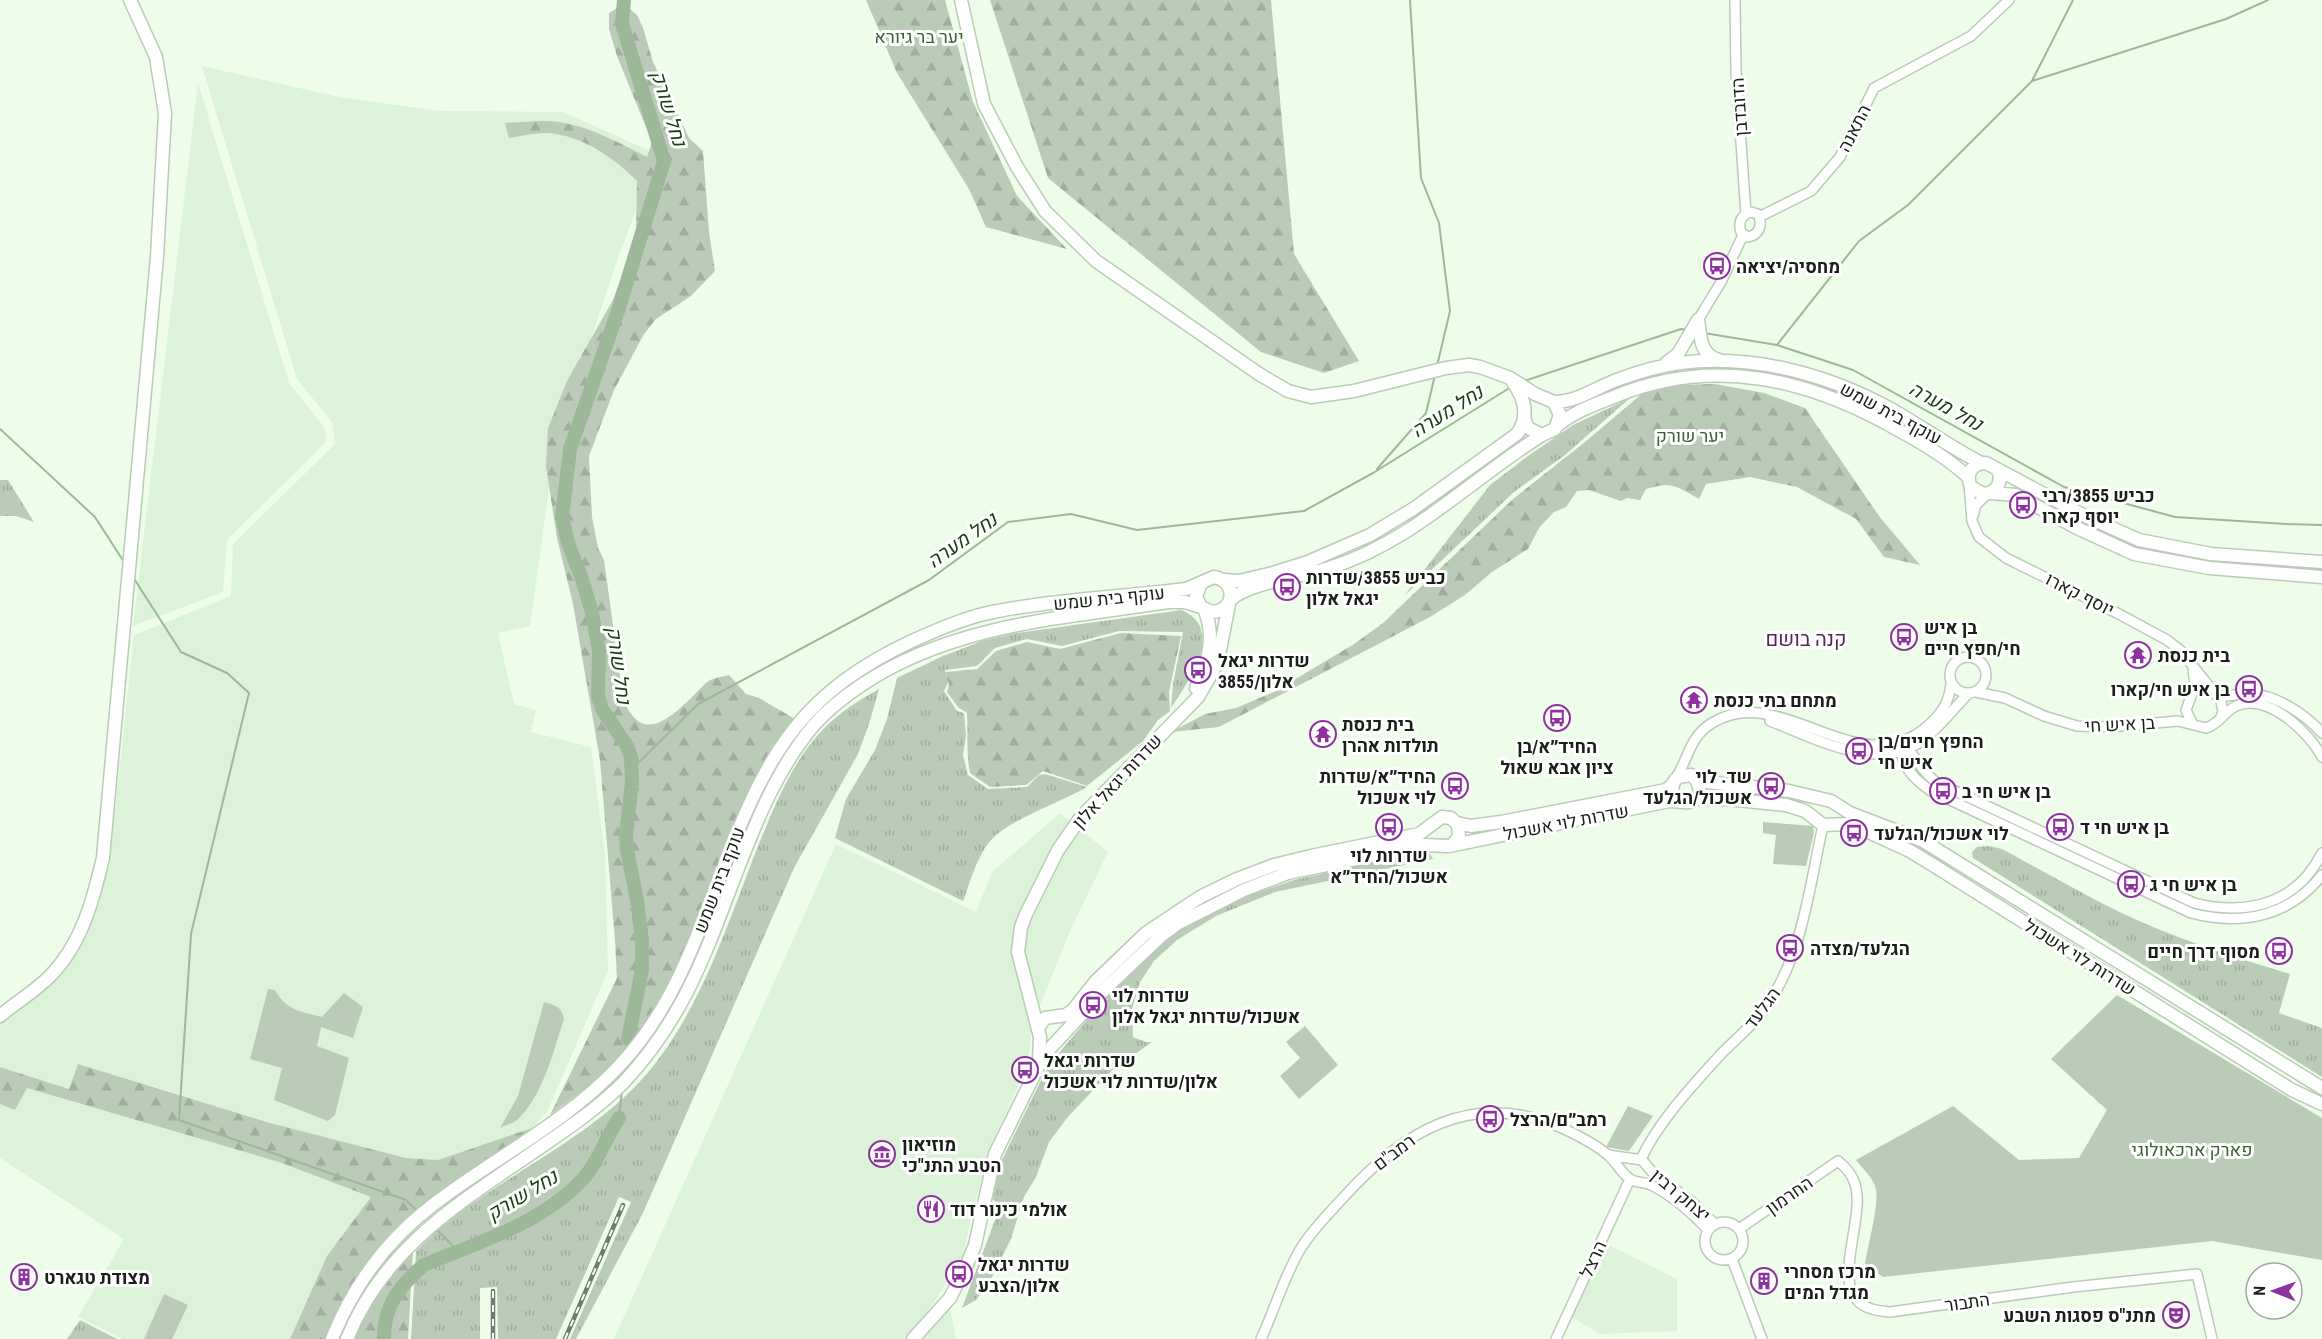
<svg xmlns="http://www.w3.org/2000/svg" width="2322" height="1339" font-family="'Roboto Condensed',Heebo,sans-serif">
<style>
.built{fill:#dcf2d9}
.grass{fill:url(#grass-tufts)}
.forest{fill:url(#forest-firs)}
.park{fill:#bacbb7}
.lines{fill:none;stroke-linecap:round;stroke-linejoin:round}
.stream{stroke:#9db898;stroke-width:2}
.river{stroke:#9db898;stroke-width:14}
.minor-casing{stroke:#bccbb9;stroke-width:12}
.major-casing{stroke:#bccbb9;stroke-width:15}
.minor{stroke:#fff;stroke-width:9}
.major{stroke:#fff;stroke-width:12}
.rail-casing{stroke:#717b6f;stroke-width:4.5}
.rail{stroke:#fff;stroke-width:2;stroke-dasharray:7;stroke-linecap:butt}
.labels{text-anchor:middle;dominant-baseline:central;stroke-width:6;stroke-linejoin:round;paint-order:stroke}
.park-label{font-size:18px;fill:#3b6234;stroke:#fff}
.street-label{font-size:18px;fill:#1a1f19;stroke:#fff}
.poi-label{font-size:18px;font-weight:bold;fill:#1a1f19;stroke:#fff;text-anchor:start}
.water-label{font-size:20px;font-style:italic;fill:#1a4114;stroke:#fff}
.neighbourhood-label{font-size:20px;fill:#54285c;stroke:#fff}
</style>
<defs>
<pattern id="grass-tufts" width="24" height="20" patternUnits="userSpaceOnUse" patternTransform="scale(1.5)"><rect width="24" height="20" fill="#bacbb7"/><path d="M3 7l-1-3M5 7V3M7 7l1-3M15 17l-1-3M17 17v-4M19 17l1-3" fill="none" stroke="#9fae9d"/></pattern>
<pattern id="forest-firs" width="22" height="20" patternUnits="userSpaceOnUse" patternTransform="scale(1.5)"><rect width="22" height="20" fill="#bacbb7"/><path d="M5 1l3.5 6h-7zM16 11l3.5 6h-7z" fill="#9fae9d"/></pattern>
</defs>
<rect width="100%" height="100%" fill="#edfdea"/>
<path class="built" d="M202 66 339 97 439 111 563 112 657 154 618 258 555 446 530 626 498 633 514 704 536 710 531 732 591 747 605 855 608 971 547 1112 532 1128 438 1160 406 1158 369 1149 270 1123 79 1064 70 1089 0 1067V1023L54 978 69 959 100 900 110 858 134 635 231 596 233 544 335 444 332 422 297 379Z
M198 83 289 383 325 428 326 442 227 540 223 592 133 626Z
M1060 813 1108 852 1070 931 1032 1025 1028 1064 987 1154 962 1258 922 1321 907 1339H614L836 844 976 912 992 872Z
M26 1088 282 1163 371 1197 327 1256 290 1339H123L78 1317 124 1239 0 1158V1104L15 1110Z
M1607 1244 1677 1279V1331L1600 1334 1572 1317Z
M950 1309 956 1339H923Z"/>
<path class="grass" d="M1630 398 1565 455 1514 492 1404 596 1490 485 1528 456 1573 425Z
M0 480H8L34 522 16 516H0Z
M1182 610C1226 630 1188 682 1171 708L1173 684 1183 632 1119 631 1062 646 1027 639 995 648 977 666 945 670 949 681 944 691 957 711 964 713 966 735 963 755 968 775 988 789 1027 787 1039 775 1045 774 1087 787C1061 802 1012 819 993 838 977 854 971 881 963 901L835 838 846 799 875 750 887 719 897 678 943 656 982 641 1017 633Z
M879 689 869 724 858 754 794 868 643 1213 576 1339H570L631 1202 619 1197 556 1339H498L497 1287 480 1288V1339H411L416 1251C489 1175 601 1142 663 1053 706 993 729 920 756 851 775 805 795 752 834 719 848 707 863 698 879 689Z
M1988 846 2002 849C2047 873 2090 899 2137 920 2186 942 2238 958 2290 974L2279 1013 2322 1028V1077L1973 858 1972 852 1977 847Z
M1428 850 1433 859 1275 892 1216 916 1177 940 1154 961 1140 982 1132 1009 1133 1037 1146 1042H1152L1111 1071 1067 1118 1049 1142 1036 1177 1024 1197 1011 1239 991 1279 976 1300 962 1308 1001 1204 993 1200 999 1166 1048 1066 1112 990 1146 955 1171 935 1219 907 1256 893 1294 880Z
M80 1320 117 1339H67Z"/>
<path class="forest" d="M866 0H945L973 102 1017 196 1067 249 986 227 969 189 897 73Z
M990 0H1271L1294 254 1359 361 1324 373 1261 352 1048 178Z
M624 4 637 15 643 28 653 62 689 138 703 151 709 232 715 271 691 296 656 319 644 334 614 390 589 456 592 517 598 548 604 560 623 698C626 704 628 711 632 715 654 745 691 696 707 682 712 678 722 677 729 675L746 694 759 698 795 719 772 747 697 927 664 999 633 1043 601 1077 550 1115 617 978 615 941 600 760 573 604 557 538 546 466 548 428 567 381 614 298 628 258 636 233 637 181C613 157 582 135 546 133 534 133 521 136 509 138L505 123C524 122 546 119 565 123 595 129 621 144 647 157L652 142 617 56 609 29V13Z
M1715 384 1764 393 1805 408 1879 516 1920 565 1884 557 1856 519 1797 487 1750 477 1706 484 1699 499C1677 486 1672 481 1646 489L1640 500 1627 498 1621 501 1589 490 1577 491 1566 507 1554 512 1539 528 1528 549 1492 572 1465 595 1430 617 1219 727 1171 732 1205 714 1236 708 1274 692 1354 644 1383 623 1513 499 1585 442 1644 392 1676 385Z
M1121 633 1181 636 1169 692 1170 711 1158 720 1143 741 1087 786 1043 771 1026 785 990 787 970 773C966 753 968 733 967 713L958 707 947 692 949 684 946 672 977 669 996 651 1027 642 1060 649Z
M78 1064 270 1123 406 1158 438 1160 532 1128 529 1133 455 1181 410 1219 378 1253 349 1290 325 1339H290L327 1256 371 1197 282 1163 27 1088 15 1110 0 1104V1067L69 1089Z
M413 1252 408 1339H352C368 1306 389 1279 413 1252Z"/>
<path class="park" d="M1763 822 1813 826 1814 833 1806 866 1773 864 1776 835 1763 833Z
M268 989 275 990C286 1010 301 1012 322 1017L344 993 363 1007 353 1038 321 1027 317 1046 349 1058 335 1115 328 1121 274 1100 282 1068 250 1059Z
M2117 995 2322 1118V1260L2212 1241 1883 1277 1865 1265C1867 1247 1881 1201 1875 1186 1872 1177 1862 1168 1856 1160L1953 1106 2019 1160 2079 1158 2107 1110 2051 1059Z
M544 1002C555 1005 562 1007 564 1019 553 1052 543 1096 517 1120 512 1124 505 1125 500 1128L518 1096Z
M1305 1026 1338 1065 1299 1099 1280 1076 1300 1058 1286 1042Z
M1628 1106 1653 1116 1629 1151 1606 1147Z
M164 1294 188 1305 172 1339H144Z"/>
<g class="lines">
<path class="stream" d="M1410 0 1421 178 1439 223 1450 311 1437 366
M2032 81 2226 19 2268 0
M1704 333 1777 345 1853 370 2064 487 2175 517 2286 524 2322 525
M1777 345 1859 241 1908 205 2032 81 2073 0
M1524 381 1681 329 1687 330
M0 429 95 517 124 562
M1377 469 1426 413 1435 375
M133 577 181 652 227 673 249 693 191 934 179 1120 406 1200 418 1212
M632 769 698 704 929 580 1008 522 1071 514 1137 530 1304 511 1373 473 1511 387
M627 1048 628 1039
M619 1118 622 1090
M436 1229 458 1251"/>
<path class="river" d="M624 0 622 24 664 161 618 311 570 449 562 517 568 543 582 579 592 613 599 651 598 696 602 709 627 746 631 757 632 782 626 835 627 850 637 900 642 940V970L628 1039
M384 1339C383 1307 400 1285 424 1265 477 1243 540 1224 581 1181 598 1164 605 1138 619 1118"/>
<defs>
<path id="minor" d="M1735 0 1736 72 1746 214
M1751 212 1758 214C1763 225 1759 236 1747 237L1741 232C1738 222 1741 215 1751 212Z
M1759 217 1811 191 1840 157 1874 88 1971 36 2009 0
M1698 320 1721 282 1743 235
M1969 483 1972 521 1979 537 2006 558 2117 613 2167 640 2180 650 2221 701 2223 712 2221 717
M1973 516 1976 505 1987 494
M1950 675a18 18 0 1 1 36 0a18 18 0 1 1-36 0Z
M1976 692 2005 698 2044 716 2077 726 2110 727 2178 721 2206 728C2219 724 2224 712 2236 706 2267 692 2309 732 2322 757
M2217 696C2229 697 2240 693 2251 694 2277 695 2306 715 2322 733
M1770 721C1813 737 1874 772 1919 743 1938 730 1952 710 1968 694
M2192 723 2186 710 2195 686 2193 669
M1902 743C1898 763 1915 780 1931 791L2191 913C2241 926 2289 917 2322 875
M1902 743C1916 755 1920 770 1936 782L2194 903C2246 916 2296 905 2322 853
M1675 780C1688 760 1689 737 1712 723 1781 681 1856 783 1924 729 1940 716 1949 704 1951 684
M1608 1155 1642 1160 1654 1174 1691 1201 1715 1224
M1641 1159C1659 1121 1692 1086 1721 1054 1734 1041 1748 1029 1760 1015 1802 962 1809 889 1823 825
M1705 1241a19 19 0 1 1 38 0a19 19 0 1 1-38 0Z
M1739 1229 1838 1161C1844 1166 1850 1172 1853 1179 1871 1214 1822 1295 1872 1309 1877 1311 1884 1311 1890 1312L2073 1287 2197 1274 2212 1339
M1732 1259 1762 1339
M1261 1339C1275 1309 1284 1276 1301 1248 1312 1230 1328 1214 1342 1199 1402 1132 1471 1088 1562 1128 1577 1135 1596 1144 1609 1156 1615 1161 1623 1175 1630 1179 1636 1183 1645 1182 1651 1185 1673 1196 1691 1212 1708 1230
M1556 1339 1630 1179"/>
<path id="major" d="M961 0 984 104 1017 167 1045 211 1096 261 1259 374 1288 391 1311 397 1354 391 1446 368 1469 365 1480 367 1510 378 1535 394 1554 402 1560 415 1555 429 1542 435 1528 428 1524 418
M1698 320C1701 337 1699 354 1719 360
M1665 364 1678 354 1698 320
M1554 402C1576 402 1594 389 1614 381 1635 373 1657 366 1680 363 1753 354 1827 374 1891 409 1921 426 1950 447 1981 463
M1558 425C1574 412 1593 405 1611 398 1712 355 1808 378 1900 431 1924 444 1948 458 1968 477
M1998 470C2003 483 1996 493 1983 494L1971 487C1965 474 1972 463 1986 463L2083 515 2139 540 2211 554 2322 562
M1991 493 2016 495 2077 528 2134 554 2209 568 2322 577
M1224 580 1239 581 1273 573 1308 562 1370 535 1413 509 1517 434C1530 416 1525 398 1512 381
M1230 600C1249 582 1302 577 1329 568 1411 543 1471 479 1542 435
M1196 688C1208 662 1216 636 1204 609
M1698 781 1789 791 1831 801 1850 813 1923 841 2322 1088
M1696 799H1727L1786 805 1805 811 1823 825 1848 824 1862 829 1910 851 1933 865 2292 1090 2322 1104
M1457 823 1471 826 1501 822 1666 790 1673 784
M0 1016C16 1002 36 991 51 975 82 943 93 900 103 858L157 257 165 113 156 57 130 0
M1038 1028 1045 1018 1066 1015 1073 1010 1096 981 1146 933 1200 897 1237 879 1274 865 1311 856 1419 834 1442 817 1451 818 1458 825 1459 837 1453 844
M1039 1060 1040 1037 1018 952 1021 927 1026 914 1058 850 1081 817 1198 697 1214 669 1219 655 1229 604
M332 1339C353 1286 388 1239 434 1204 495 1157 566 1123 619 1066 675 1007 699 931 728 856 769 750 805 691 912 641 939 629 968 616 998 611 1059 599 1123 597 1186 589L1214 577C1237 581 1236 611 1212 612L1201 607 1196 597 1201 583
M347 1339C385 1244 466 1199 545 1144 573 1125 600 1106 624 1082 683 1019 705 955 735 876 756 822 776 770 814 725 828 709 845 696 863 684 954 624 1064 618 1168 602H1185L1201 607
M913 1339 950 1298 967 1264 975 1245 995 1154 1044 1055 1104 990 1161 936 1177 924 1244 890 1288 873 1424 845 1449 846 1669 801C1676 801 1683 803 1689 802 1704 798 1701 782 1691 775L1678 777C1670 784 1671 794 1679 800"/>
</defs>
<use href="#minor" class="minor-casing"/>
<use href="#major" class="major-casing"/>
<use href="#minor" class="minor"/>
<use href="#major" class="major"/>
<defs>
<path id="rail" d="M493 1291V1339
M565 1339 623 1205"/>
</defs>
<use href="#rail" class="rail-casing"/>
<use href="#rail" class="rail"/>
</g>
<defs>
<symbol id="bus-ring" viewBox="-11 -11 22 22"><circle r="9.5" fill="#fff" stroke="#8d329e" stroke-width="1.5"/><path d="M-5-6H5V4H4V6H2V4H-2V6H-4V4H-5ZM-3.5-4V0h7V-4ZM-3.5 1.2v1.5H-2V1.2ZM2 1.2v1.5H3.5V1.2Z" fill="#8d329e"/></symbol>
<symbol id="temple-ring" viewBox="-11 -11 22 22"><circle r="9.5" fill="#fff" stroke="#8d329e" stroke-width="1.5"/><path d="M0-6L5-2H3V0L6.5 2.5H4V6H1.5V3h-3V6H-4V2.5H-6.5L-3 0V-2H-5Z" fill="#8d329e"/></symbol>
<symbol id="museum-ring" viewBox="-11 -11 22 22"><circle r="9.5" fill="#fff" stroke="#8d329e" stroke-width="1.5"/><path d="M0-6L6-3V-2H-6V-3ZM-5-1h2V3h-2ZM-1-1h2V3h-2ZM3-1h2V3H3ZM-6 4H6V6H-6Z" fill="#8d329e"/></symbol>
<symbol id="restaurant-ring" viewBox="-11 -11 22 22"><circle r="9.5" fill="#fff" stroke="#8d329e" stroke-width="1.5"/><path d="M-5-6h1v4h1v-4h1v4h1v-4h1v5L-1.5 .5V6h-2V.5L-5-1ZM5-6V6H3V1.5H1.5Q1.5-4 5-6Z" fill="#8d329e"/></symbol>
<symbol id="building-ring" viewBox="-11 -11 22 22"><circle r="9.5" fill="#fff" stroke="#8d329e" stroke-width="1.5"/><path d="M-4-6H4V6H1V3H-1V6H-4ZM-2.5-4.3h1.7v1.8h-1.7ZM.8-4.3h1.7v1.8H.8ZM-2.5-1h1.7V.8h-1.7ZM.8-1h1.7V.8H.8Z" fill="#8d329e"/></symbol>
<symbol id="theatre-ring" viewBox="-11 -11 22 22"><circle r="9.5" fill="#fff" stroke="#8d329e" stroke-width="1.5"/><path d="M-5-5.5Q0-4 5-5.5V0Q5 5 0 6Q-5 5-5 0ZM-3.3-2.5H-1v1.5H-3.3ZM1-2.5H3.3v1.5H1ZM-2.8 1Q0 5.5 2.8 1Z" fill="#8d329e"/></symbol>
</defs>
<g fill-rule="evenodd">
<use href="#bus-ring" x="1702" y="251" width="30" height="30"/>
<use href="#bus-ring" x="2008" y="490" width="30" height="30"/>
<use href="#bus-ring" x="1272" y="572" width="30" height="30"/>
<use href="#bus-ring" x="1889" y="622" width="30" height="30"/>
<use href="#temple-ring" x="2123" y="640" width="30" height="30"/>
<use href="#bus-ring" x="1183" y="655" width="30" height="30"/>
<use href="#bus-ring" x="2234" y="674" width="30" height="30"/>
<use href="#temple-ring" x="1679" y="685" width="30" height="30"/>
<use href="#bus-ring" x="1542" y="703" width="30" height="30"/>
<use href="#temple-ring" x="1308" y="719" width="30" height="30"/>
<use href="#bus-ring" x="1844" y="736" width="30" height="30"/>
<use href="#bus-ring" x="1440" y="771" width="30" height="30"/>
<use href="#bus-ring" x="1756" y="771" width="30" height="30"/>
<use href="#bus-ring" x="1928" y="776" width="30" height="30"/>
<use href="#bus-ring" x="1374" y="812" width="30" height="30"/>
<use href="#bus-ring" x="2045" y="812" width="30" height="30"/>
<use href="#bus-ring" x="1839" y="818" width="30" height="30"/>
<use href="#bus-ring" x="2116" y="869" width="30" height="30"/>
<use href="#bus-ring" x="1775" y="933" width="30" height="30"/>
<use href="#bus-ring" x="2264" y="936" width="30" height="30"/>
<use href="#bus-ring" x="1078" y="990" width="30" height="30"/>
<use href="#bus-ring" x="1010" y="1055" width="30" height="30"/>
<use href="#bus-ring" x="1475" y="1104" width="30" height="30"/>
<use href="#museum-ring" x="867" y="1139" width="30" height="30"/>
<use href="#restaurant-ring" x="916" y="1194" width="30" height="30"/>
<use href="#bus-ring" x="944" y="1259" width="30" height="30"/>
<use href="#building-ring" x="9" y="1262" width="30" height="30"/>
<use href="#building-ring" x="1749" y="1266" width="30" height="30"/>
<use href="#theatre-ring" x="2161" y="1300" width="30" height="30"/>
</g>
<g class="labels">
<g class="park-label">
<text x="919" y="36">יער בר גיורא</text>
<text x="1690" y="435">יער שורק</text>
<text x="2192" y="1149">פארק ארכאולוגי</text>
</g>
<g class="street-label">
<text transform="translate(1739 107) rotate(-94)">הדובדבן</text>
<text transform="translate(1854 128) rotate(-63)">התאנה</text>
<text transform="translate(1891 413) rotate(28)">עוקף בית שמש</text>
<text transform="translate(2080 594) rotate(27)">יוסף קארו</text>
<text transform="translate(1109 598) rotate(-6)">עוקף בית שמש</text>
<text transform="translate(2120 724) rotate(-3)">בן איש חי</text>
<text transform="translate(1117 781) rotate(-47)">שדרות יגאל אלון</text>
<text transform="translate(1566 822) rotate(-11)">שדרות לוי אשכול</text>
<text transform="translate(719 880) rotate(-69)">עוקף בית שמש</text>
<text transform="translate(2080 957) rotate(32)">שדרות לוי אשכול</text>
<text transform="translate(1762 1008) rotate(-53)">הגלעד</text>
<text transform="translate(1394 1152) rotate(-37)">רמב"ם</text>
<text transform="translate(1681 1195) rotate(40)">יצחק רבין</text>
<text transform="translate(1789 1195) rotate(-35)">החרמון</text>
<text transform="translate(1593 1259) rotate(-65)">הרצל</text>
<text transform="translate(1967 1302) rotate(-8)">התבור</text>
</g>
<g class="poi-label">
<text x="1736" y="266">מחסיה/יציאה</text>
<text x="2042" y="495">כביש 3855/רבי<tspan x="2042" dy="21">יוסף קארו</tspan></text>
<text x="1306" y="577">כביש 3855/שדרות<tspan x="1306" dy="21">יגאל אלון</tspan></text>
<text x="1924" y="627">בן איש<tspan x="1924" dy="21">חי/חפץ חיים</tspan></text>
<text x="2158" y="655">בית כנסת</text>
<text x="1218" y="660">שדרות יגאל<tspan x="1218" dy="21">אלון/3855</tspan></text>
<text x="2230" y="689" text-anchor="end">בן איש חי/קארו</text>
<text x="1714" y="700">מתחם בתי כנסת</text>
<text x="1342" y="724">בית כנסת<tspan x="1342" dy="21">תולדות אהרן</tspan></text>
<text x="1878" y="741">החפץ חיים/בן<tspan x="1878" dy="21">איש חי</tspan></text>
<text x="1557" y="746" text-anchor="middle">החיד״א/בן<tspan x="1557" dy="21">ציון אבא שאול</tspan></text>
<text x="1436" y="776" text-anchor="end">החיד״א/שדרות<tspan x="1436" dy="21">לוי אשכול</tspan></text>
<text x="1752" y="776" text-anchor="end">שד. לוי<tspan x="1752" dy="21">אשכול/הגלעד</tspan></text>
<text x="1962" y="791">בן איש חי ב</text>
<text x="2080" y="827">בן איש חי ד</text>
<text x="1874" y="833">לוי אשכול/הגלעד</text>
<text x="1389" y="855" text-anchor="middle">שדרות לוי<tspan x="1389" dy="21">אשכול/החיד״א</tspan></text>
<text x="2150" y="884">בן איש חי ג</text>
<text x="1810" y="948">הגלעד/מצדה</text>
<text x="2260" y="951" text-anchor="end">מסוף דרך חיים</text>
<text x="1112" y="995">שדרות לוי<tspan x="1112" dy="21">אשכול/שדרות יגאל אלון</tspan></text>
<text x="1044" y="1060">שדרות יגאל<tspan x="1044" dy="21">אלון/שדרות לוי אשכול</tspan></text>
<text x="1510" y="1119">רמב״ם/הרצל</text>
<text x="902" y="1144">מוזיאון<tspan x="902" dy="21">הטבע התנ"כי</tspan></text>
<text x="950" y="1209">אולמי כינור דוד</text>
<text x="978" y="1264">שדרות יגאל<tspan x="978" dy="21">אלון/הצבע</tspan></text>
<text x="1784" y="1271">מרכז מסחרי<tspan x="1784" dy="21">מגדל המים</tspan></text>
<text x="44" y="1277">מצודת טגארט</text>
<text x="2156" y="1315" text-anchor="end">מתנ"ס פסגות השבע</text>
</g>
<g class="water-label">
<text transform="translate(669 108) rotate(73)">נחל שורק</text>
<text transform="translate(1946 406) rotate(29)">נחל מערה</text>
<text transform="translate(1447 411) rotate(-32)">נחל מערה</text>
<text transform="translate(962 540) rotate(-35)">נחל מערה</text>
<text transform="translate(619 665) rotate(82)">נחל שורק</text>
<text transform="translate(522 1195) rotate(-31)">נחל שורק</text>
</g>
<g class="neighbourhood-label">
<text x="1806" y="639">קנה בושם</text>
</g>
</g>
<g transform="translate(2274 1291) rotate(271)"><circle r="28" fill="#ffffff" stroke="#a3a5a3" stroke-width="1.5"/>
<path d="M0-4.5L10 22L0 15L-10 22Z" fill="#8d329e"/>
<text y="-9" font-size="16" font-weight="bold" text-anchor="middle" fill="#1a1f19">N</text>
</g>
</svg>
